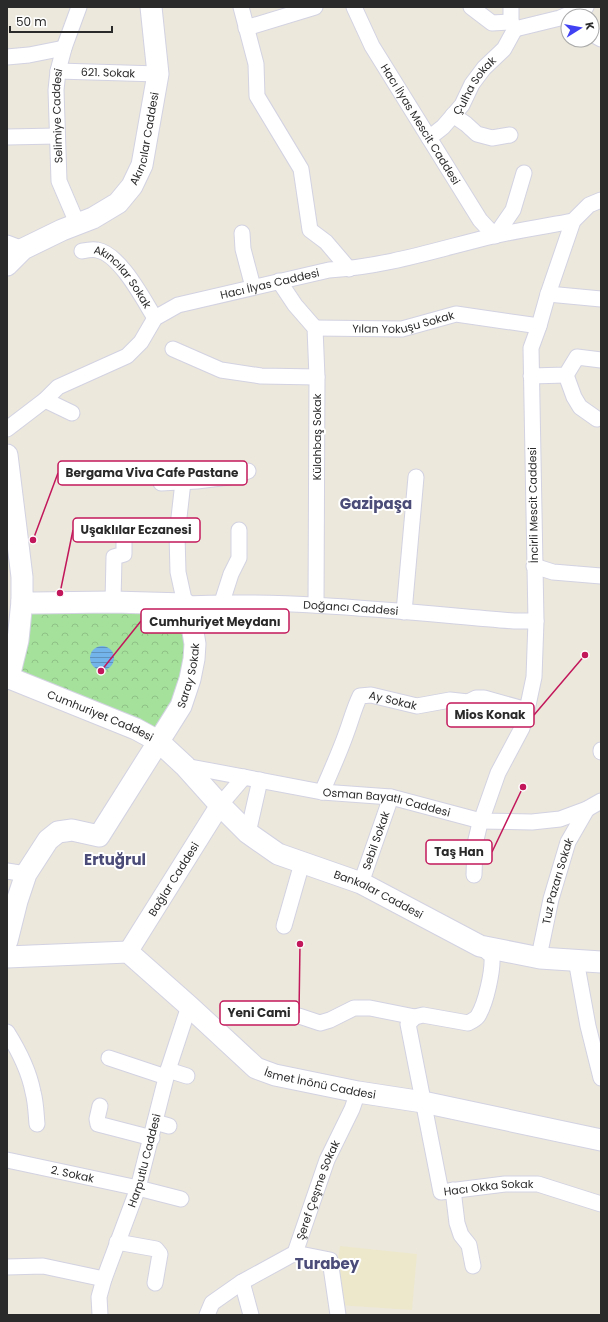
<svg xmlns="http://www.w3.org/2000/svg" width="608" height="1322" font-family="Poppins,sans-serif">
<style>
.education{fill:#ede8cc}
.park{fill:url(#park-crowns)}
.water{fill:url(#water-rules)}
.lines{fill:none;stroke-linecap:round;stroke-linejoin:round}
.minor-casing{stroke:#d2d2e2;stroke-width:17}
.tertiary-casing{stroke:#d2d2e2;stroke-width:21}
.secondary-casing{stroke:#d2d2e2;stroke-width:23}
.minor{stroke:#fff;stroke-width:15}
.tertiary{stroke:#fff;stroke-width:19}
.secondary{stroke:#fff;stroke-width:21}
.labels{text-anchor:middle;dominant-baseline:central;stroke-width:4;stroke-linejoin:round;paint-order:stroke}
.street-label{font-size:11px;fill:#2a2a2a;stroke:#fff}
.district-label{font-size:15px;font-weight:bold;fill:#4c4c79;stroke:#fff}
.leader{fill:none;stroke:#c2185b;stroke-width:1.5}
.callout-dot{fill:#c2185b;stroke:#fff;stroke-width:1.5}
.callout{fill:#fff;stroke:#c2185b;stroke-width:1.5}
.callout-label{font-size:12px;text-anchor:middle;font-weight:bold;fill:#2a2a2a}
</style>
<defs>
<pattern id="park-crowns" width="20" height="18" patternUnits="userSpaceOnUse"><rect width="20" height="18" fill="#a5e19b"/><path d="M2 6a3 3 0 1 1 6 0M12 15a3 3 0 1 1 6 0" fill="none" stroke="#8ec186"/></pattern>
<pattern id="water-rules" width="6" height="5" patternUnits="userSpaceOnUse"><rect width="6" height="5" fill="#73b4ea"/><path d="M0 2.5h6" fill="none" stroke="#5f93be"/></pattern>
</defs>
<rect width="100%" height="100%" fill="#ece8dc"/>
<path class="education" d="M340 1246 417 1254 412 1310 337 1305 330 1260 338 1259Z"/>
<path class="park" d="M22 601 185 604 195 644 158 741 9 678Z"/>
<path class="water" d="M90 658a12 12 0 1 1 24 0a12 12 0 1 1-24 0Z"/>
<g class="lines">
<defs>
<g id="minor">
<path d="M241 7 256 64 257 96 301 169 310 230 326 242 349 269"/>
<path id="s1" d="M354 7 372 46 480 220 495 236 513 210 524 173"/>
<path d="M471 7 492 23 511 22 515 29 560 18 586 7"/>
<path d="M511 22V7"/>
<path d="M246 28 315 7"/>
<path d="M592 34 601 39"/>
<path d="M7 57 29 55 64 48"/>
<path id="s2" d="M58 71 158 74"/>
<path d="M453 115 466 124 477 134 492 138 510 135"/>
<path d="M7 137 57 136"/>
<path id="s3" d="M429 138 443 127 462 105 472 84 484 68 504 49 515 29"/>
<path id="s4" d="M77 223 59 181 56 90 58 71 64 48 79 7"/>
<path d="M242 233 243 249 253 287"/>
<path d="M7 243 23 249"/>
<path id="s5" d="M82 251C87 250 93 249 97 250 120 254 143 299 155 318"/>
<path d="M279 281 295 305 315 328 317 377 316 605"/>
<path d="M548 294 601 299"/>
<path id="s6" d="M315 328 402 329 456 314 539 326"/>
<path d="M173 349 221 370 261 376 317 377"/>
<path d="M566 375 574 397 580 407 597 419"/>
<path d="M531 376 566 375 577 357 601 360"/>
<path d="M45 400 72 413"/>
<path id="s7" d="M7 429 45 400 58 387 127 356 141 342 155 318 178 305 329 270C385 267 439 249 493 236 519 230 546 226 573 221"/>
<path id="s8" d="M183 482 177 535 178 572 185 604C295 599 405 612 514 621H536"/>
<path d="M161 483 197 481 229 477 248 471"/>
<path d="M534 566 553 572 601 576"/>
<path d="M113 602 114 557 124 554V537"/>
<path d="M222 602 231 574 239 558V530"/>
<path d="M404 612 416 477"/>
<path d="M601 750V752"/>
<path id="s9" d="M185 766 322 792 391 797 481 821 532 822 560 819 587 809 601 801"/>
<path id="s10" d="M322 792C330 773 339 754 346 734 351 721 354 708 360 696L371 695 417 706 450 700 468 702 476 698H484L527 710"/>
<path d="M220 805 244 777"/>
<path d="M248 833 260 780"/>
<path d="M7 871 26 874"/>
<path d="M474 875 475 844 479 827 498 773 522 728 527 710 534 677 536 621 531 348 539 326 548 294 573 221 589 205 601 200"/>
<path id="s11" d="M361 883 391 797"/>
<path d="M284 926 302 863"/>
<path id="s12" d="M480 946 492 956C493 971 486 1003 478 1016 476 1019 472 1021 468 1023L423 1015 415 1017 408 1024 441 1192 505 1184H538L601 1204"/>
<path id="s13" d="M540 958 541 947 551 899 568 842 587 809"/>
<path d="M576 960 588 1026 601 1078"/>
<path d="M299 1016 320 1023 330 1020 354 1008H370L415 1017"/>
<path d="M7 1032C19 1051 29 1071 33 1092 36 1103 36 1114 37 1124"/>
<path d="M109 1058 166 1077"/>
<path d="M168 1070 187 1076"/>
<path d="M100 1106 97 1119 98 1124 152 1138"/>
<path d="M155 1122 169 1126"/>
<path id="s14" d="M7 1160 138 1188 181 1199"/>
<path d="M453 1190 457 1223 461 1235 469 1245 473 1266"/>
<path d="M117 1242 156 1249 160 1254 155 1283"/>
<path d="M295 1253 330 1260 338 1315"/>
<path d="M7 1267 43 1266 104 1279"/>
<path d="M242 1282 251 1315"/>
<path id="s15" d="M100 1315 99 1297 104 1279 138 1188 168 1070 189 1006"/>
<path id="s16" d="M207 1315 212 1303 242 1282 295 1253 327 1160 352 1109 358 1092"/>
</g>
<g id="tertiary">
<path id="s17" d="M128 952 220 805"/>
</g>
<g id="secondary">
<path id="s18" d="M7 265 23 249 62 230 93 218 118 203 132 186 142 165 158 74 151 7"/>
<path d="M7 455 22 577V601L18 640 9 677"/>
<path id="s19" d="M7 677 136 729 158 741 185 766 220 805 248 833 278 854 361 883 480 946 540 958 601 962"/>
<path id="s20" d="M7 941 17 901 26 874 48 840 58 832 72 830 99 836 181 706 190 679 194 659 195 644 191 620 185 604 113 602 33 603 22 601"/>
<path id="s21" d="M7 957 128 952 189 1006 256 1068 275 1075 358 1092 423 1102 601 1140"/>
</g>
</defs>
<use href="#minor" class="minor-casing"/>
<use href="#tertiary" class="tertiary-casing"/>
<use href="#secondary" class="secondary-casing"/>
<use href="#minor" class="minor"/>
<use href="#tertiary" class="tertiary"/>
<use href="#secondary" class="secondary"/>
</g>
<g class="labels">
<g class="street-label">
<text stroke="none"><textPath href="#s2" startOffset="50">621. Sokak</textPath></text>
<text stroke="none"><textPath href="#s3" startOffset="70">Çulha Sokak</textPath></text>
<text stroke="none"><textPath href="#s4" startOffset="111">Selimiye Caddesi</textPath></text>
<text stroke="none"><textPath href="#s1" startOffset="135">Hacı İlyas Mescit Caddesi</textPath></text>
<text stroke="none"><textPath href="#s18" startOffset="200">Akıncılar Caddesi</textPath></text>
<text stroke="none"><textPath href="#s5" startOffset="53">Akıncılar Sokak</textPath></text>
<text stroke="none"><textPath href="#s7" startOffset="310">Hacı İlyas Caddesi</textPath></text>
<text stroke="none"><textPath href="#s6" startOffset="89">Yılan Yokuşu Sokak</textPath></text>
<text transform="translate(317 437) rotate(-90)">Külahbaş Sokak</text>
<text transform="translate(533 505) rotate(-91)">İncirli Mescit Caddesi</text>
<text stroke="none"><textPath href="#s8" startOffset="289">Doğancı Caddesi</textPath></text>
<text stroke="none"><textPath href="#s20" startOffset="350">Saray Sokak</textPath></text>
<text stroke="none"><textPath href="#s10" startOffset="137">Ay Sokak</textPath></text>
<text stroke="none"><textPath href="#s19" startOffset="101">Cumhuriyet Caddesi</textPath></text>
<text stroke="none"><textPath href="#s9" startOffset="205">Osman Bayatlı Caddesi</textPath></text>
<text stroke="none"><textPath href="#s11" startOffset="45">Sebil Sokak</textPath></text>
<text stroke="none"><textPath href="#s17" startOffset="86">Bağlar Caddesi</textPath></text>
<text stroke="none"><textPath href="#s13" startOffset="79">Tuz Pazarı Sokak</textPath></text>
<text stroke="none"><textPath href="#s19" startOffset="438">Bankalar Caddesi</textPath></text>
<text stroke="none"><textPath href="#s21" startOffset="360">İsmet İnönü Caddesi</textPath></text>
<text stroke="none"><textPath href="#s15" startOffset="162">Harputlu Caddesi</textPath></text>
<text stroke="none"><textPath href="#s14" startOffset="67">2. Sokak</textPath></text>
<text stroke="none"><textPath href="#s12" startOffset="373">Hacı Okka Sokak</textPath></text>
<text stroke="none"><textPath href="#s16" startOffset="177">Şeref Çeşme Sokak</textPath></text>
</g>
<g class="district-label">
<text x="376" y="503">Gazipaşa</text>
<text x="115" y="859">Ertuğrul</text>
<text x="327" y="1263">Turabey</text>
</g>
</g>
<path class="leader" d="M33 540L58 473M60 593L73 530M101 671L141 621M585 655L534 715M523 787L492 852M300 944L299 1013"/>
<g class="callout-dot">
<circle cx="33" cy="540" r="4"/>
<circle cx="60" cy="593" r="4"/>
<circle cx="101" cy="671" r="4"/>
<circle cx="585" cy="655" r="4"/>
<circle cx="523" cy="787" r="4"/>
<circle cx="300" cy="944" r="4"/>
</g>
<g class="callout">
<rect x="58" y="461" width="189" height="24" rx="4"/>
<rect x="73" y="518" width="127" height="24" rx="4"/>
<rect x="141" y="609" width="148" height="24" rx="4"/>
<rect x="447" y="703" width="87" height="24" rx="4"/>
<rect x="426" y="840" width="66" height="24" rx="4"/>
<rect x="220" y="1001" width="79" height="24" rx="4"/>
</g>
<g class="callout-label">
<text x="152" y="477">Bergama Viva Cafe Pastane</text>
<text x="136" y="534">Uşaklılar Eczanesi</text>
<text x="215" y="626">Cumhuriyet Meydanı</text>
<text x="490" y="719">Mios Konak</text>
<text x="459" y="856">Taş Han</text>
<text x="259" y="1017">Yeni Cami</text>
</g>
<rect width="608" height="1322" fill="none" stroke="#2a2a2a" stroke-width="16"/>
<g transform="translate(580 28) rotate(79)"><circle r="19" fill="#ffffff" stroke="#aaaaaa"/>
<path d="M0-3L7 15L0 10L-7 15Z" fill="#4141f4"/>
<text y="-6" font-size="11" font-weight="bold" text-anchor="middle" fill="#2a2a2a">K</text>
</g>
<path d="M10 26v6h102v-6" fill="none" stroke="#2a2a2a" stroke-width="2"/>
<text x="16" y="26" font-size="12" fill="#2a2a2a" stroke="#ffffff" stroke-width="3" paint-order="stroke">50 m</text>
</svg>
